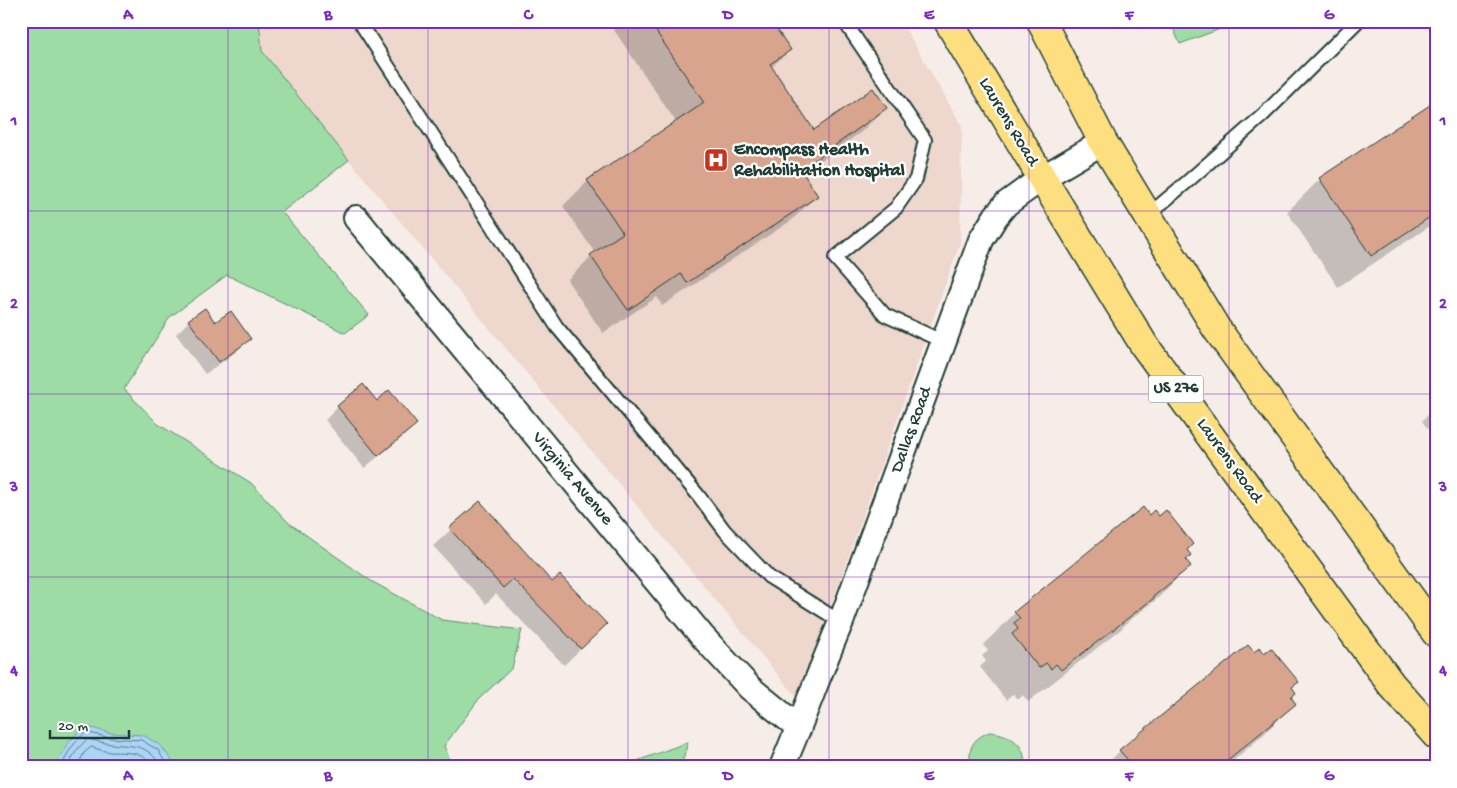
<svg xmlns="http://www.w3.org/2000/svg" width="1457" height="788" font-family="'Gochi Hand',sans-serif">
<style>
.built{fill:#eed7cd}
.green{fill:#9ddca4;stroke:#5e8c6c}
.water{fill:#add4f7;stroke:#7498a9}
.shadow{fill:#0003}
.lines{fill:none;stroke-linecap:round;stroke-linejoin:round}
.shore{stroke:#587982;stroke-width:1}
.building{fill:#d9a48e;stroke:#1f3d34}
.lane-casing{stroke:#1f3d34;stroke-width:16}
.street-casing{stroke:#1f3d34;stroke-width:28}
.primary-casing{stroke:#1f3d34;stroke-width:31}
.lane{stroke:#fff;stroke-width:12}
.street{stroke:#fff;stroke-width:24}
.primary{stroke:#fddf80;stroke-width:28}
.grid{fill:none;stroke:#7b2cbf;stroke-width:1;stroke-opacity:0.55}
.labels{text-anchor:middle;dominant-baseline:central;stroke-width:4.5;stroke-linejoin:round;paint-order:stroke}
.shield{fill:#fff;stroke:#627771;stroke-width:1}
.shield-label{font-size:16px;font-weight:bold;fill:#1f3d34}
.street-label{font-size:18px;fill:#1f3d34;stroke:#fff}
.poi-label{font-size:18px;font-weight:bold;fill:#1f3d34;stroke:#fff;text-anchor:start}
.neatline{fill:none;stroke:#7b2cbf;stroke-width:2}
.grid-label{font-size:16px;text-anchor:middle;font-weight:bold;fill:#7b2cbf}
</style>
<rect width="100%" height="100%" fill="#f7ede8"/>
<filter id="ink" filterUnits="userSpaceOnUse"><feTurbulence type="fractalNoise" baseFrequency=".02" numOctaves="2"/><feDisplacementMap in="SourceGraphic" scale="10" xChannelSelector="R" yChannelSelector="G"/><feConvolveMatrix kernelMatrix="1 2 1 2 8 2 1 2 1" color-interpolation-filters="sRGB"/></filter>
<g filter="url(#ink)">
<path class="built" d="M259 21H901L962 126 960 243 798 699 349 160 262 51Z"/>
<path class="green" d="M21 21H259L262 51 349 160 282 212 369 315 345 333 227 275 170 317 124 389 158 424 251 483 289 523 371 581 442 620 522 630 512 668 479 699 444 746 453 767H21Z
M1170 21H1237L1231 25 1180 44Z
M989 732C1009 733 1028 745 1024 767H978L970 762C969 745 974 739 989 732Z
M688 742 681 767H621Z"/>
<path class="water" d="M84 726 110 733 143 735 161 746 174 764 173 767H59L57 763 69 742Z"/>
<path class="shadow" d="M608 21H770L789 50 771 68 814 131 886 108 861 132 802 174 816 196 792 220 662 306 657 297 603 333 567 280 595 253 563 206 588 181 676 122Z
M1436 102V222L1338 287 1287 212 1320 179Z
M189 321 214 324 249 339 236 352 205 374 176 334Z
M362 386 376 403 416 424 403 437 364 468 325 420 338 407Z
M1436 407V440L1422 421Z
M480 503 589 641 564 665 496 594 486 604 433 546Z
M1142 509 1185 550 1184 560 1189 566 1157 599 1129 621 1120 630 1028 702 1023 695 1018 700 1013 694 1006 700 980 667 986 661 982 656 988 651 983 645 1015 613Z
M1291 688 1290 698 1294 704 1262 736 1226 767H1104L1120 751Z"/>
<g class="lines">
<path class="shore" d="M63 767C63 756 78 738 86 732L110 738 141 740 158 750 168 767
M69 767C71 756 80 745 88 739 96 741 104 743 111 744 137 747 146 743 162 767
M77 767 84 753 91 747C97 749 104 751 110 752 128 753 142 750 153 767"/>
</g>
<path class="building" d="M649 21H771L791 50 770 64 814 130 873 88 887 108 801 170 818 196 687 283 681 274 628 310 590 255 623 233 587 180 704 103Z
M1436 101V213L1371 256 1319 178Z
M205 308 215 322 231 311 251 339 219 362 188 320Z
M363 384 377 401 389 390 417 424 378 456 337 406Z
M480 501 552 582 560 575 607 624 581 649 513 579 503 588 449 528Z
M1143 507 1149 515 1154 510 1159 516 1166 510 1193 544 1187 550 1191 555 1186 560 1191 566 1153 597 1154 598 1061 670 1056 664 1051 669 1046 663 1039 668 1012 634 1018 629 1014 623 1020 618 1014 612Z
M1248 645 1254 652 1260 647 1264 653 1271 648 1299 682 1292 687 1296 693 1291 697 1296 704 1219 767H1134L1119 750Z"/>
<g class="lines">
<defs>
<path id="lane" d="M359 21 557 327 698 495 725 531 769 577 841 622
M844 21 925 140 916 179 896 208 835 258 885 315 944 342
M1148 215 1187 182 1262 116 1358 21"/>
<path id="street" d="M356 218 702 636 750 688 799 728
M782 767C803 719 820 670 841 622L981 240 996 216 1006 204 1042 178 1103 142"/>
<path id="primary" d="M948 21 1042 178 1144 345 1391 684 1436 735
M1041 21 1103 142 1216 328 1436 633"/>
</defs>
<use href="#lane" class="lane-casing"/>
<use href="#street" class="street-casing"/>
<use href="#primary" class="primary-casing"/>
<use href="#lane" class="lane"/>
<use href="#street" class="street"/>
<use href="#primary" class="primary"/>
</g>
</g>
<path class="grid" d="M228 21V767M428 21V767M628 21V767M829 21V767M1029 21V767M1229 21V767M21 211H1436M21 394H1436M21 577H1436"/>
<defs>
<symbol id="hospital-square" viewBox="-11 -11 22 22"><rect x="-9" y="-9" width="18" height="18" rx="4" fill="#c8321e" stroke="#fff"/><path d="M-5-5h3v3.5h4V-5h3V5h-3V1.5h-4V5h-3Z" fill="#fff"/></symbol>
</defs>
<g fill-rule="evenodd">
<use href="#hospital-square" x="702" y="146" width="28" height="28"/>
</g>
<g class="labels">
<rect class="shield" x="1148.5" y="375.5" width="55" height="27" rx="4"/>
<g class="shield-label">
<text x="1176" y="389">US 276</text>
</g>
<g class="street-label">
<text transform="translate(1008 122) rotate(59)">Laurens Road</text>
<text transform="translate(912 430) rotate(-70)">Dallas Road</text>
<text transform="translate(1229 461) rotate(54)">Laurens Road</text>
<text transform="translate(572 479) rotate(50)">Virginia Avenue</text>
</g>
<g class="poi-label">
<text x="734" y="150">Encompass Health<tspan x="734" dy="21">Rehabilitation Hospital</tspan></text>
</g>
</g>
<rect width="1457" height="788" fill="none" stroke="#fff" stroke-width="55"/>
<path d="M50 730v8h79v-8" fill="none" stroke="#1f3d34" stroke-width="2.5"/>
<text x="58" y="730" font-size="15" fill="#1f3d34" stroke="#ffffff" stroke-width="4" paint-order="stroke">20 m</text>
<rect x="28" y="28" width="1402" height="732" class="neatline"/>
<g class="grid-label">
<text x="128" y="19">A</text>
<text x="328" y="19">B</text>
<text x="528" y="19">C</text>
<text x="728" y="19">D</text>
<text x="929" y="19">E</text>
<text x="1129" y="19">F</text>
<text x="1329" y="19">G</text>
<text x="14" y="125">1</text>
<text x="1443" y="125">1</text>
<text x="14" y="308">2</text>
<text x="1443" y="308">2</text>
<text x="14" y="491">3</text>
<text x="1443" y="491">3</text>
<text x="14" y="675">4</text>
<text x="1443" y="675">4</text>
<text x="128" y="780">A</text>
<text x="328" y="780">B</text>
<text x="528" y="780">C</text>
<text x="728" y="780">D</text>
<text x="929" y="780">E</text>
<text x="1129" y="780">F</text>
<text x="1329" y="780">G</text>
</g>
</svg>
